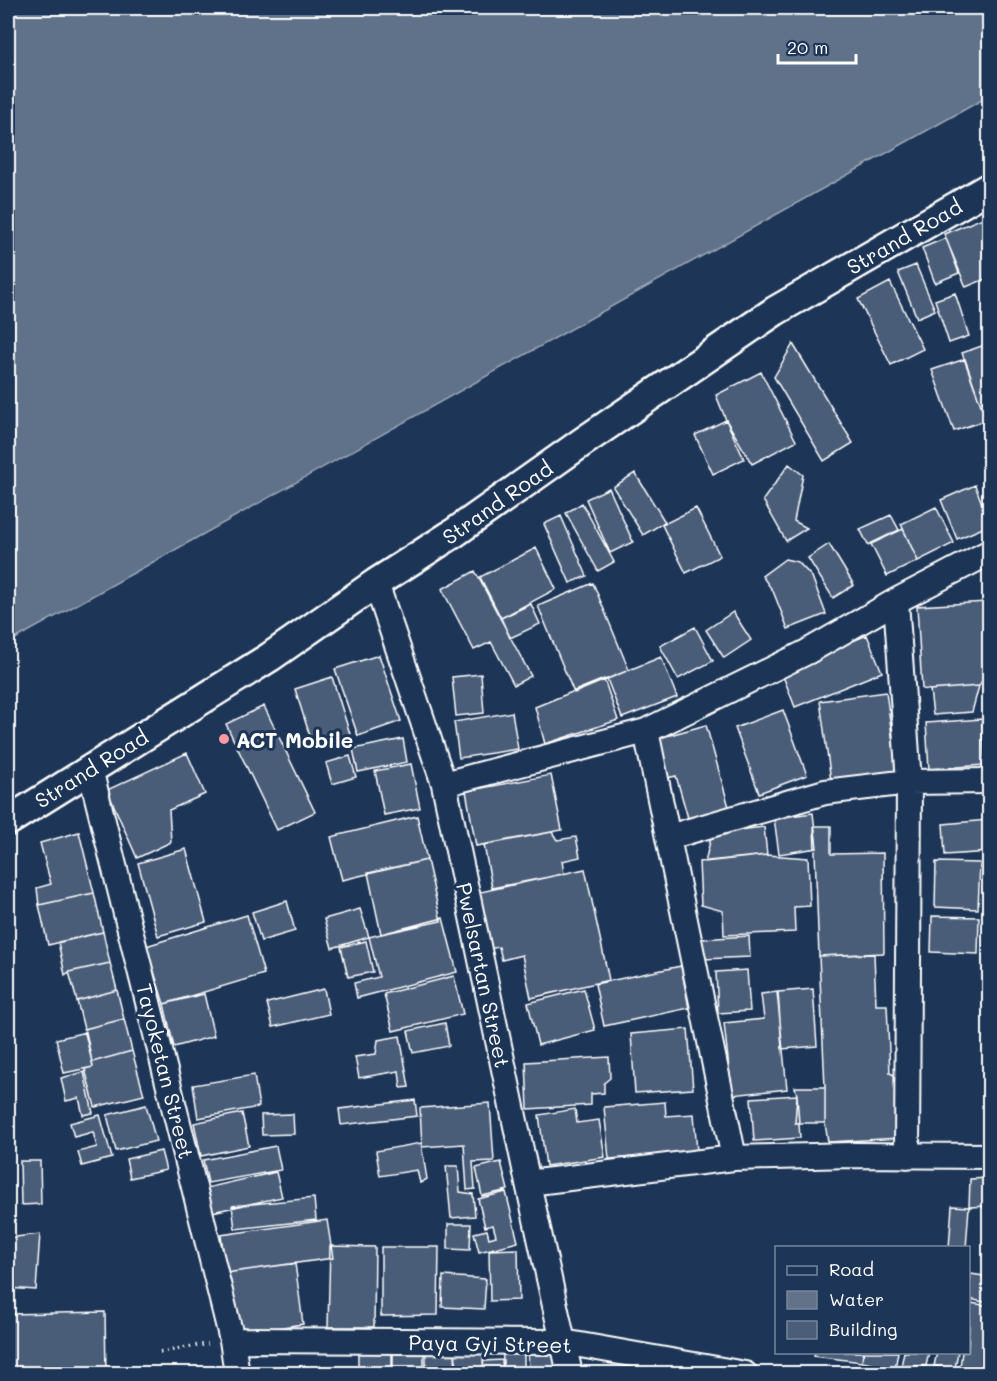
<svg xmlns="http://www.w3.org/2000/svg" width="997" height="1381" font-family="Mali,sans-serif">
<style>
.water{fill:#617289;stroke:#a0aab8;stroke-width:1.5}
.building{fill:#4a5d79;stroke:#fff;stroke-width:1.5}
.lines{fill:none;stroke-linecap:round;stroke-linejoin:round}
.minor-casing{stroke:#fff;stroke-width:28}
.tertiary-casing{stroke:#fff;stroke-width:33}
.path{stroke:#fff;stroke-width:4;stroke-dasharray:1.5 4.5;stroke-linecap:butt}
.minor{stroke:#1d3557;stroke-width:24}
.tertiary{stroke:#1d3557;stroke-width:28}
.poi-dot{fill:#ff9aa2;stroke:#1d3557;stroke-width:2}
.labels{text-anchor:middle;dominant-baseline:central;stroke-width:6;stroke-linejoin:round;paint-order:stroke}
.street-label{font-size:21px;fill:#fff;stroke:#1d3557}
.poi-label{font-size:21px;font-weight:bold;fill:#fff;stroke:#1d3557;text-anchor:start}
</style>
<rect width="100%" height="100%" fill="#1d3557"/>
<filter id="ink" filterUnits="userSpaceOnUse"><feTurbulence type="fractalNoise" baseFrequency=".0167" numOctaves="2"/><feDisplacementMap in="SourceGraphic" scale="12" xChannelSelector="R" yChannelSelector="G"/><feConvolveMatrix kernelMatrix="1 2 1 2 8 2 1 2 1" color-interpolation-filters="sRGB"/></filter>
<g filter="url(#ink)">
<path class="water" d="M8 8H989V96L8 643Z"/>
<path class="building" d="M990 215V277L966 287 944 234Z
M946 238 959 273 935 283 922 248Z
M916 265 935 310 917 318 898 272Z
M890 282 923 349 891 365 858 299Z
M955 293 969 336 949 343 935 300Z
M990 343V405L982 408 962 353Z
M793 344 853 443 824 461 774 377Z
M965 359 986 420 954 431 932 370Z
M761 372 796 441 752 464 726 420 716 395Z
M726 420 744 459 713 474 695 435Z
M789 464 803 475 794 521 807 528 786 541 763 500Z
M635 473 665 522 643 535 613 487Z
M975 485 990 525 957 539 941 500Z
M609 488 633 542 610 553 586 499Z
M582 503 614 562 598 571 566 513Z
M936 507 954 543 918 561 901 524Z
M696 508 720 556 686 573 662 525Z
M891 515 899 530 868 545 860 529Z
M561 516 587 576 570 583 544 524Z
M903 529 918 561 887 576 871 544Z
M829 544 854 585 833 598 808 558Z
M536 548 556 589 501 618 480 577Z
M785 559 798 562 812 577 826 614 788 629 773 591 762 576Z
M475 571 531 676 514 685 491 642 474 650 442 589Z
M593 583 629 670 574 693 538 606Z
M987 602 990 666 979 686 930 690 922 689 917 606Z
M531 604 540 624 510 638 501 618Z
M733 612 751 640 724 658 706 630Z
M695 627 713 661 678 679 660 646Z
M867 635 882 672 795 707 781 671Z
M379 655 401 721 358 736 335 669Z
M661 657 677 697 622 718 607 679Z
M481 674 484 713 456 716 452 677Z
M332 677 351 737 314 749 295 689Z
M604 679 618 720 545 744 535 707Z
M979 686 972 712 933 715 930 690Z
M886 692 897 771 831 781 820 701Z
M264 706 315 812 277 830 226 724Z
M783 710 807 775 759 793 735 728Z
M512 712 518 749 459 758 454 722Z
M982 719 985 765 929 769 926 723Z
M706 725 729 807 688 818 676 776 663 779 652 740Z
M403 739 407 762 358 772 353 749Z
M187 753 205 794 169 810 171 842 137 858 107 790Z
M350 756 356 777 332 784 326 763Z
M411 764 420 808 384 815 375 771Z
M551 775 562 830 476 846 466 791Z
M813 813 817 848 779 854 774 818Z
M417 816 427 860 342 880 331 837Z
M988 820 990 852 945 855 943 824Z
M814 826H831V854L883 853 884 953 819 956Z
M764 827 767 855 705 862 712 833Z
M79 832 94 893 39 905 37 888 51 884 40 843Z
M552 832 557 840 576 837 580 857 562 861 564 874 492 888 484 845Z
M186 849 206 922 158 936 138 863Z
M767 855 808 858 810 906 794 907 795 932 724 935 723 911 701 905 699 862Z
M427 860 441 921 381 934 368 873Z
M936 862 980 863 978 909 935 907Z
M585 869 609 980 531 998 522 955 502 960 499 947 483 950 467 895Z
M94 893 103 932 48 945 39 905Z
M287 901 295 931 261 941 252 912Z
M360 909 369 937 332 948 324 919Z
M247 915 264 974 164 1004 146 946Z
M932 916 979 917 978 954 931 952Z
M443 918 457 972 357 998 354 983 379 977 369 937Z
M103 932 110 963 69 972 65 975 58 942Z
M749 936 750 957 702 959 701 939Z
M366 941 373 972 348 977 341 947Z
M874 954 876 1005H887L890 1073 899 1078 901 1138 828 1142 825 1123V1087L819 956Z
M110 963 117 990 77 1001 69 972Z
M681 966 689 1008 604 1026 595 984Z
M747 970 750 1011 718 1013 716 972Z
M454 976 463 1014 393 1031 384 994Z
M324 989 329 1014 273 1027 267 1003Z
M584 989 595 1030 538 1045 528 1003Z
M813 989 817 1046 782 1049 778 992Z
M117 990 124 1019 84 1029 77 1001Z
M777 992 787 1089 732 1095 724 1023 764 1019 761 994Z
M204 994 214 1036 174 1047 164 1004Z
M124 1019 132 1051 92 1062 84 1029Z
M445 1023 449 1046 413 1053 408 1031Z
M688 1029 693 1089 635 1093 631 1034Z
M86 1032 93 1067 64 1073 56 1039Z
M400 1036 409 1087 401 1088 399 1071 359 1078 355 1057 376 1054 378 1040Z
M132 1051 144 1095 95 1107 85 1069 93 1067 92 1062Z
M609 1057 610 1078 604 1083V1093L591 1094V1105L528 1109 526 1062Z
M84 1072 93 1113 83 1115 79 1098 66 1101 61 1078Z
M254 1075 259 1107 198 1118 193 1085Z
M795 1087H825V1123H795L797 1095Z
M797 1095 800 1138 754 1141 751 1098Z
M415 1100 417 1116 341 1125 339 1109Z
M665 1102 666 1116 694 1114 697 1152 609 1159 604 1107Z
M490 1103 494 1161 473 1162 475 1189 467 1190 464 1144 422 1147 420 1108Z
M146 1105 156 1141 116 1151 107 1115Z
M575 1109 577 1123 599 1120 605 1157 546 1166 539 1115Z
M242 1113 249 1146 201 1156 194 1123Z
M293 1114 294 1134 262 1135 261 1115Z
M100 1115 112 1158 82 1166 78 1152 97 1147 93 1132 74 1137 70 1123Z
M421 1143 427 1179 420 1183 417 1170 380 1176 376 1151Z
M276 1146 281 1170 208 1183 203 1160Z
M161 1151 166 1170 130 1178 126 1159Z
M20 1161H40L41 1204 21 1205Z
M501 1162 508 1190 482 1196 476 1168Z
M446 1166H458L460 1192 473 1194 475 1216 451 1218Z
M276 1172 282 1197 212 1212 206 1188Z
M990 1178V1206L969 1207 970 1179Z
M506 1192 518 1242 479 1252 474 1233 487 1230 489 1238 496 1236 493 1225 485 1227 478 1199Z
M314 1198 316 1220 235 1229 232 1206Z
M952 1206 969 1207 966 1248H949Z
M327 1220 333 1258 226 1273 221 1235Z
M448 1224H471L470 1250 448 1249Z
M40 1234 36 1290 8 1288V1238Z
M330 1246 375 1247 374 1327H328Z
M381 1247H439L438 1315 381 1316Z
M518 1249 519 1300 490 1301 489 1250Z
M295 1263 303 1324 234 1334 226 1273Z
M971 1274 990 1277V1303L968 1299Z
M443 1276 486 1279 484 1309 442 1307Z
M970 1303 990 1306V1344L985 1374H959L962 1352H968Z
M105 1312 106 1374H8V1314Z
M528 1346H558V1374H529Z
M502 1347 524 1348V1374H504Z
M393 1351 424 1352V1374H393Z
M358 1352H392V1374H358Z
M426 1352 455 1353 456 1374H426Z
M815 1352H863L862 1362 814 1356Z
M864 1352H898L895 1369 862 1362Z
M904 1352H929L926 1366H901Z
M937 1352H958L955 1369 934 1366Z
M455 1353H483L484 1374H458Z
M502 1360 503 1374H484L483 1361Z
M291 1367H316V1374H291Z
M316 1367H352V1374H316Z"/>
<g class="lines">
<defs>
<path id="minor" d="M376 583 444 784 528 1183 570 1374
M896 601 909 782 907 1156
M646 731 734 1158
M90 769 232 1340 237 1374
M444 784 646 731 807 652 896 601 990 552
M669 837 825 792 909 782 990 781
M528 1183 734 1158 851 1155 990 1156
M232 1340 563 1342 745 1374"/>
<path id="tertiary" d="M8 821 270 657 376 583 454 533 584 441 775 311 990 187"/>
</defs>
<use href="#minor" class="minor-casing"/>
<use href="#tertiary" class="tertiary-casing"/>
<path class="path" d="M160 1352 208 1344"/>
<use href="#minor" class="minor"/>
<use href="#tertiary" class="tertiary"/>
</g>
</g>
<circle class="poi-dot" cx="224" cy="739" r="6"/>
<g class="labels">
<g class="street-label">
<text transform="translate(904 236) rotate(-30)">Strand Road</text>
<text transform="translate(497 502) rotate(-35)">Strand Road</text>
<text transform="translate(91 768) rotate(-32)">Strand Road</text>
<text transform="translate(484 975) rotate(78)">Pwelsartan Street</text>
<text transform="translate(166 1071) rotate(76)">Tayoketan Street</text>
<text transform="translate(490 1343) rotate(1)">Paya Gyi Street</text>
</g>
<g class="poi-label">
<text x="236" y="739">ACT Mobile</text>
</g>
</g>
<rect width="997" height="1381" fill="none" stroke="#1d3557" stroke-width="30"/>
<rect x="15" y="15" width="967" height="1351" fill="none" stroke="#fff" stroke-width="2" filter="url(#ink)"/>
<rect x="775" y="1246" width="195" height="108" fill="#1d3557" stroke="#77869a" stroke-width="1.5"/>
<rect x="787" y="1266" width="30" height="9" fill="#1d3557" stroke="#77869a" stroke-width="1.5"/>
<text x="829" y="1276" font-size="18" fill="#ffffff">Road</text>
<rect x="787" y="1291" width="30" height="18" fill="#617289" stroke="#77869a" stroke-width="1.5"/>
<text x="829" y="1306" font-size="18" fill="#ffffff">Water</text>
<rect x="787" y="1321" width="30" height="18" fill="#4a5d79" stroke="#77869a" stroke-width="1.5"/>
<text x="829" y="1336" font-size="18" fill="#ffffff">Building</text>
<path d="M778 54v9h78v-9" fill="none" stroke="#ffffff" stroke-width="3"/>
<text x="787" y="54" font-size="18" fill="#ffffff" stroke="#1d3557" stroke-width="4.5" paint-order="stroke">20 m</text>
</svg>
